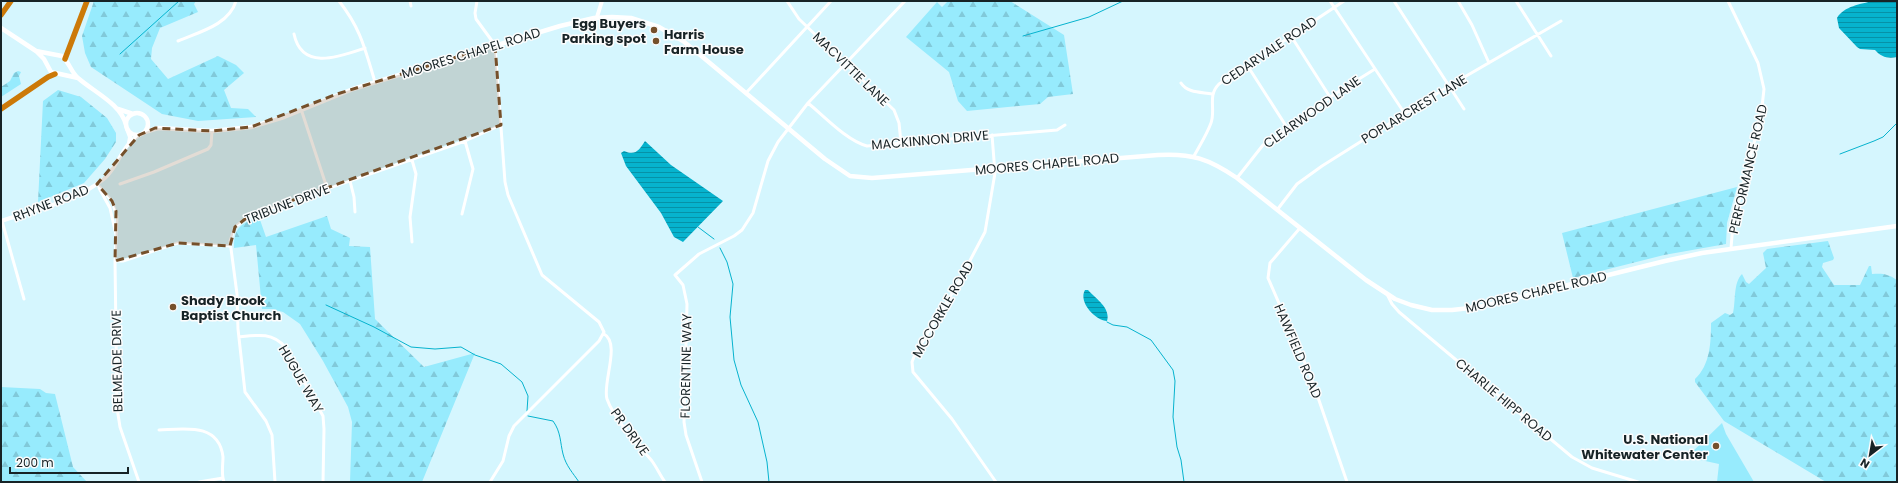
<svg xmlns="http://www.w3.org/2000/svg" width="1898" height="483" font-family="Poppins,sans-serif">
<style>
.green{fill:#97ebfd}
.forest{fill:url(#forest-firs)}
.water{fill:url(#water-rules)}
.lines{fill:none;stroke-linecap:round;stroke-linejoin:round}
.stream{stroke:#06b3ce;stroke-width:1}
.minor{stroke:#fff;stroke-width:3}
.tertiary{stroke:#fff;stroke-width:4}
.secondary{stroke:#fff;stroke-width:4.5}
.motorway{stroke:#cc7908;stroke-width:5.5}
.marked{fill:#75502b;fill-opacity:0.2;stroke:#75502b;stroke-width:3;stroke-dasharray:8 5;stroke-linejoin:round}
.poi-dot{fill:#75502b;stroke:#fcfcfc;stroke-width:1.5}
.labels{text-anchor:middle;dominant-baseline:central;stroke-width:3;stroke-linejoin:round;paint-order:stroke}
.poi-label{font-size:13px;font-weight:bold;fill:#172326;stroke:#fcfcfc;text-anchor:end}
.street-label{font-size:13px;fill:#172326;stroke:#fcfcfc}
</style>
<defs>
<pattern id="forest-firs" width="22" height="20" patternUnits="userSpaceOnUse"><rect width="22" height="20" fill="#97ebfd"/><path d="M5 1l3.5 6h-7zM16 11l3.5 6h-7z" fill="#81c9d9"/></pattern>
<pattern id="water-rules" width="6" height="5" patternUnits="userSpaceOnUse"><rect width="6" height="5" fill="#06b3ce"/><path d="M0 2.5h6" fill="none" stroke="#0691a7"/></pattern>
</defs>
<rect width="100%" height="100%" fill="#d5f6fe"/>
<path class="green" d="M1722 423 1726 434 1754 482H1717L1719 464 1687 457Z"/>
<path class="forest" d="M94 1H196L194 4 198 12 160 28 152 48 151 59 168 79 218 56 236 65 244 73 224 90 231 108 248 109 256 117 198 121 162 114 91 67 85 53 82 36Z
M948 1 951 2 952 1H1010L1064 35 1073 94 1048 97 1040 104 967 111 958 101 949 72 906 37 937 2 942 7Z
M18 71 21 72 19 76 21 84 1 97V87L10 81 14 73Z
M58 90 81 97 107 118 116 133V142L105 159 84 183 38 202 43 101Z
M1737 187 1727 223 1726 244 1664 255 1573 278 1562 233Z
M327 216 331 229 350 238 349 246 370 247 375 319 424 367 475 353 422 482H350L352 422 348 407 323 361 300 324 283 312 272 309H262L256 245 234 248C234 228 240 224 259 217L266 237Z
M1828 241 1834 258 1833 260 1823 263 1822 267 1834 285H1860L1869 266H1871L1872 274C1883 273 1888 274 1897 280V482H1826L1724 421 1695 382V379C1710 365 1711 343 1711 323L1725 313 1730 315 1733 313C1736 301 1733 283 1742 274L1746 282 1749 284 1766 268 1763 253 1767 249Z
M1 387 40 389 46 393 55 394 73 467 87 482H1Z"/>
<path class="water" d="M1873 1H1897V57C1888 59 1881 57 1875 50L1860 49 1857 47 1839 28 1837 18C1844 6 1861 4 1873 1Z
M645 141 671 165 723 201 683 242 674 237 661 213 626 166 621 153 624 151C636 156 639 150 645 141Z
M1085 290H1088C1096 299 1111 308 1107 321 1095 320 1078 302 1085 290Z"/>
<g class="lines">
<path class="stream" d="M1023 36 1089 17 1123 1
M120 54 179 1
M1840 154 1874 141 1883 137 1897 123
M698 227 714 239
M720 248 727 262 733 284 730 317 734 360 741 385 758 422 767 462 769 482
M326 305 374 327 411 347 435 349 461 347 475 355 501 364 522 382 528 396 527 411
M1107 322 1113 325 1127 327 1151 340 1173 370 1175 381 1173 417 1177 447 1181 460 1184 482
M528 416 553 421C561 432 560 442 563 454 566 466 573 473 579 482"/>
<path class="minor" d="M339 1C361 29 365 49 375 82
M410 1 411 6
M477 1 475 13 476 19 495 45 505 182 508 195 542 275 599 322 604 332 599 341 514 426 509 436 503 461 490 482
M787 1 799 19 894 110 899 123 901 143
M1330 1 1405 114
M1394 1 1464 109
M1458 1 1472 25 1489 63
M1516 1 1551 56
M1728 1 1758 63 1764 89 1761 116 1733 224 1731 248
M294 34C302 72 341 56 365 48
M1291 36 1330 97
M178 41C199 32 229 25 236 1
M1247 65 1288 129
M1181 83C1187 93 1202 92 1212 94
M746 93 831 1
M808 103C824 116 847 141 867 146L1057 130 1065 125
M301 109 327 188
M992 135 995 173 985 232 956 287 915 354 912 362 913 372 952 419 996 482
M1194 156C1200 145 1207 134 1211 123 1216 109 1207 96 1219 84L1344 1
M412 160 416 174 410 217 412 242
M1237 178 1263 145 1301 120 1330 97 1375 69
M350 181 354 197 355 212
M97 184 112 201 117 217 115 261 117 408 120 427 139 482
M120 184 154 172 208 149 211 145 212 131
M99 188 110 208 116 235
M1277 210 1297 184 1322 166 1449 86 1561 21
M462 214 473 169 465 141
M2 221 24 299
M1300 228 1270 263 1268 278 1311 377 1347 482
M115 261H123L178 243 230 246
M1387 294 1392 304 1399 312 1572 457 1592 468 1638 482
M604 334C621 343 602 384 607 399 614 419 638 445 652 461 657 468 660 475 665 482
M239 337C257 335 272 332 285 347L323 416 324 429 323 482
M159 430C184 429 219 422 223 457 223 465 221 474 224 482
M199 482 223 478
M275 482 272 435 266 421 245 392 238 329 237 294 230 241 235 227 249 216 465 141 501 125
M702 482 686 435 684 422 687 304 683 285 675 275 699 254 734 236 742 230 753 213 768 161 778 142 808 103 905 1"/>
<path class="tertiary" d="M597 17 602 1
M127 129 130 137 129 143
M1 221C34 210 78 201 105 178 118 166 123 144 139 135"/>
<path class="secondary" d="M1 28 36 51 44 59 51 72 78 78
M36 51 62 56C69 62 71 72 78 78 94 92 121 104 126 125
M118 109 133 114
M126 124a11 11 0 1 1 22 0a11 11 0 1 1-22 0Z
M145 132 158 128 212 131 251 127 284 117 353 89 560 26 594 18 612 17 631 18 659 27 683 41 699 54 825 159 850 176 872 178 1158 155C1192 153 1209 159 1237 178L1366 280 1395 299 1411 305 1432 310H1452L1479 307 1665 261 1702 253 1897 226"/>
<path class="motorway" d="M1 15 11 1
M65 59 87 1
M1 109 48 77 55 74"/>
</g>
<path class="marked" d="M495 45 501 125 249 216 235 227 230 246 178 243 115 261 116 211 112 201 97 184 139 135 155 128 212 131 251 127 337 94Z"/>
<g class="poi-dot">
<circle cx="654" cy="30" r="4"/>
<circle cx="656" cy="41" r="4"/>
<circle cx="173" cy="307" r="4"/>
<circle cx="1716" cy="446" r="4"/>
</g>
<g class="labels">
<g class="poi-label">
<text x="646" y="23">Egg Buyers<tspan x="646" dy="15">Parking spot</tspan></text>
<text x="664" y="34" text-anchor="start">Harris<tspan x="664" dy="15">Farm House</tspan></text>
<text x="181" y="300" text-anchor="start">Shady Brook<tspan x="181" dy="15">Baptist Church</tspan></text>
<text x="1708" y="439">U.S. National<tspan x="1708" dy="15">Whitewater Center</tspan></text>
</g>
<g class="street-label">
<text transform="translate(1269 51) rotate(-34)">CEDARVALE ROAD</text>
<text transform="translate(471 53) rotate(-17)">MOORES CHAPEL ROAD</text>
<text transform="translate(851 69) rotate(44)">MACVITTIE LANE</text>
<text transform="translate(1414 109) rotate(-31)">POPLARCREST LANE</text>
<text transform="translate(1312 112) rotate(-35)">CLEARWOOD LANE</text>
<text transform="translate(930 140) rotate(-5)">MACKINNON DRIVE</text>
<text transform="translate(1047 164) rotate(-5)">MOORES CHAPEL ROAD</text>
<text transform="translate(1748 169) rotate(-77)">PERFORMANCE ROAD</text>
<text transform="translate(51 203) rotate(-21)">RHYNE ROAD</text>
<text transform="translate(287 204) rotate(-21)">TRIBUNE DRIVE</text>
<text transform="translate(1536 292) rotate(-13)">MOORES CHAPEL ROAD</text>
<text transform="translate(943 309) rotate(-60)">MCCORKLE ROAD</text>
<text transform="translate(1298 351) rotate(67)">HAWFIELD ROAD</text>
<text transform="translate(117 361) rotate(-91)">BELMEADE DRIVE</text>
<text transform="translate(686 366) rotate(-89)">FLORENTINE WAY</text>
<text transform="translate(301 379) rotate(60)">HUGUE WAY</text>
<text transform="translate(1504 400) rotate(40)">CHARLIE HIPP ROAD</text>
<text transform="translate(630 432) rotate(54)">PR DRIVE</text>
</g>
</g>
<rect width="1898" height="483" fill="none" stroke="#172326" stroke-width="4"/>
<g transform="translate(1870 455) rotate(211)" stroke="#fcfcfc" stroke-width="3" paint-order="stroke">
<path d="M0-3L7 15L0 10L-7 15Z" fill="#172326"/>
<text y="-6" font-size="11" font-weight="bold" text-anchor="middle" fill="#172326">N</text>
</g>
<path d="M10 467v6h118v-6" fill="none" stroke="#172326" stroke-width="2"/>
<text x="16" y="467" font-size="12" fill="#172326" stroke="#fcfcfc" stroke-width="3" paint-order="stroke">200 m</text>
</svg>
